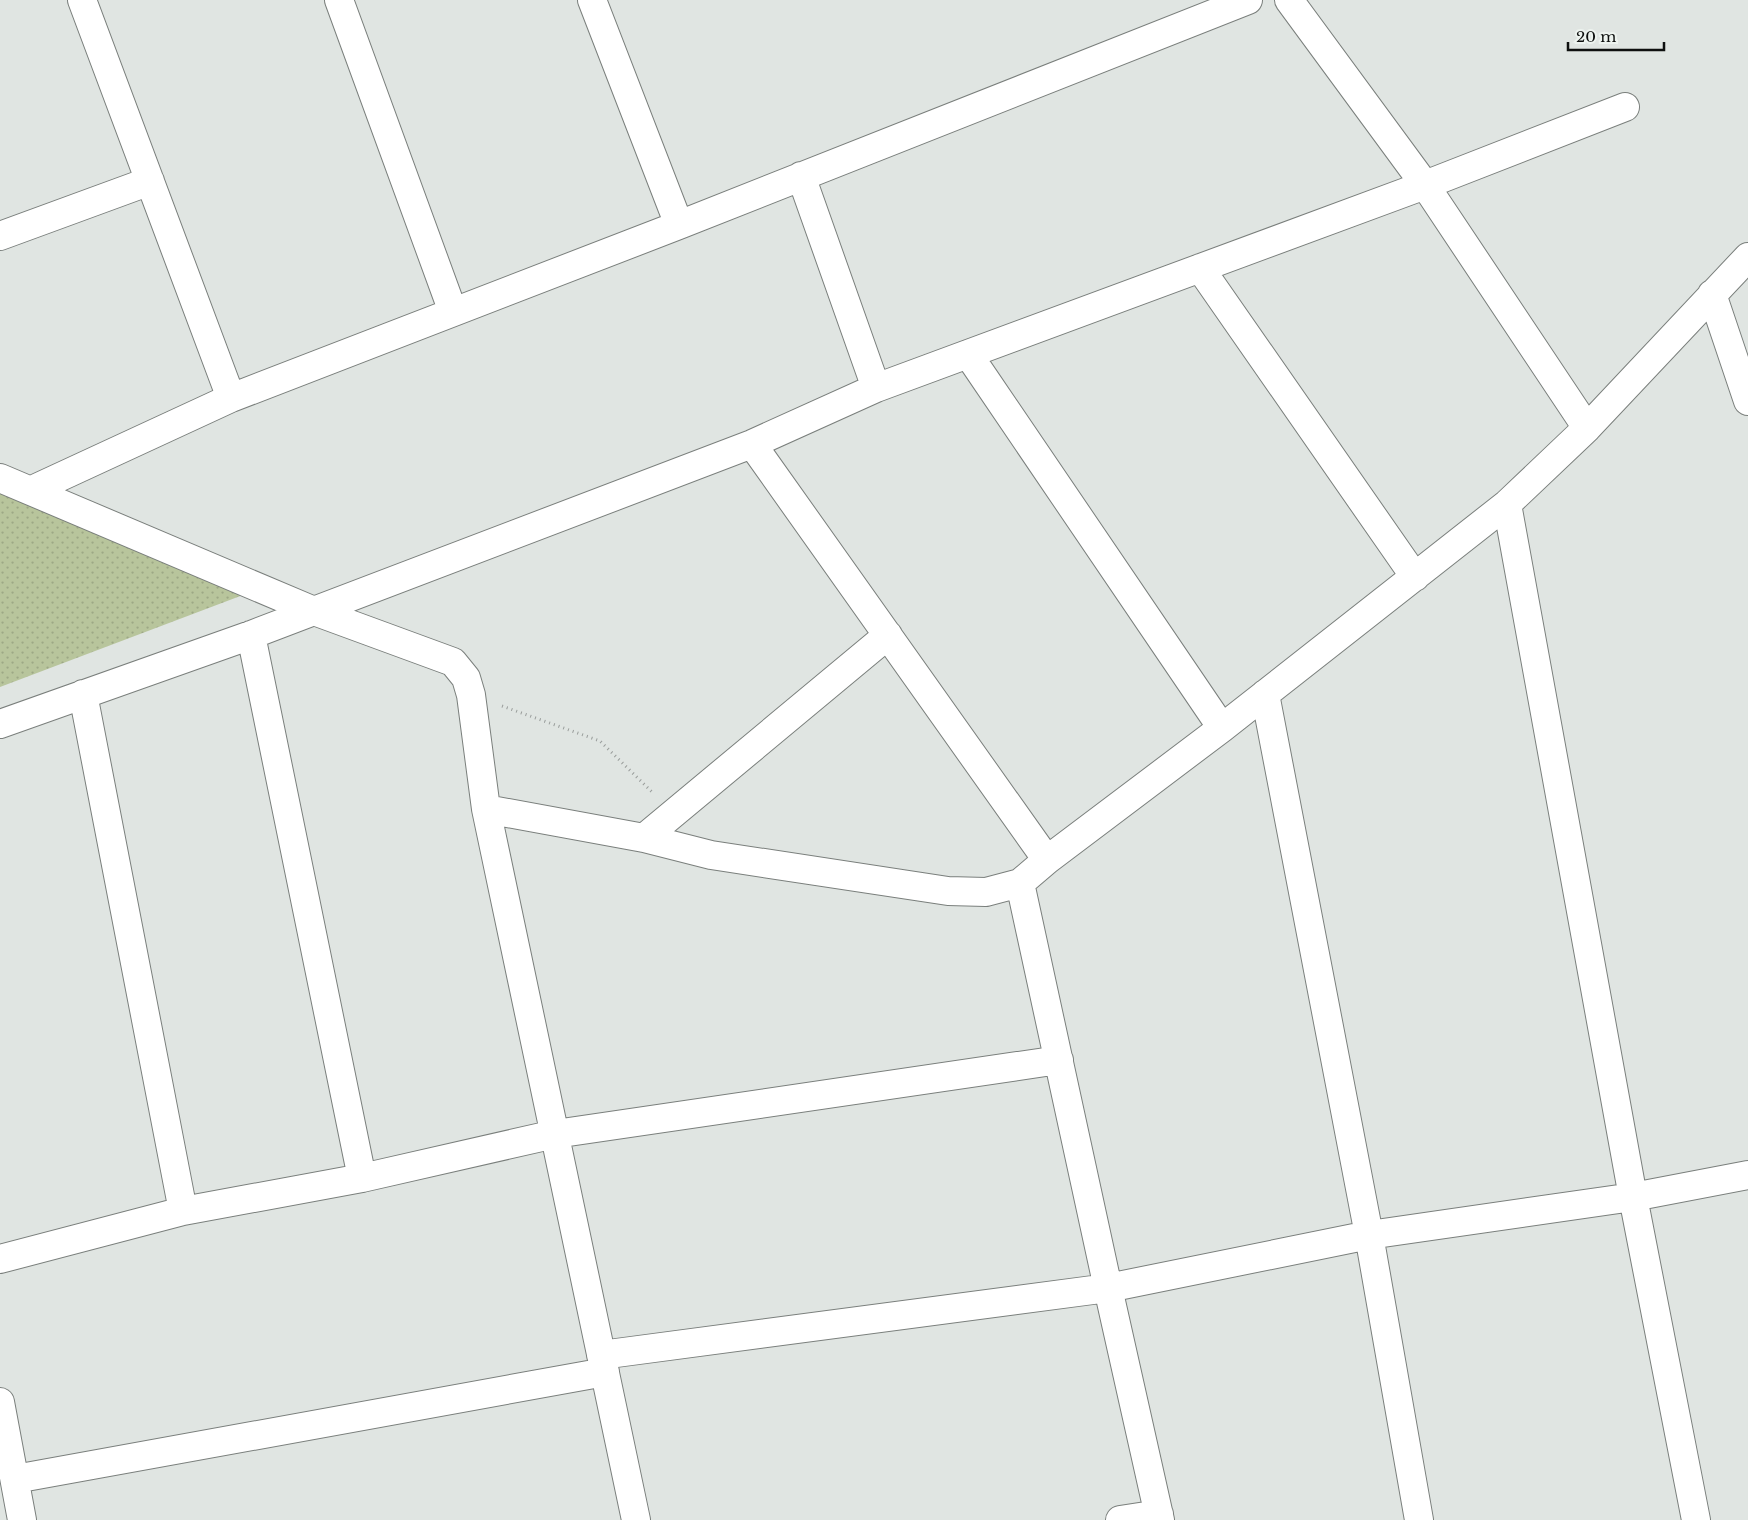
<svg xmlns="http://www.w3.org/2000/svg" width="1748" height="1520" font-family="'Libre Baskerville',serif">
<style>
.grass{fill:url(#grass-dots)}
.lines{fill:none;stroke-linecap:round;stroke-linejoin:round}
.minor-casing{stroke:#7a7f7c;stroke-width:30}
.path{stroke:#999d9b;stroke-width:3;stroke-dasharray:1 4;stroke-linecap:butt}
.minor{stroke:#fff;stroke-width:28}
</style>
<defs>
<pattern id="grass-dots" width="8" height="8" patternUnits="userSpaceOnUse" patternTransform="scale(1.25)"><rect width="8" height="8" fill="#b8c59c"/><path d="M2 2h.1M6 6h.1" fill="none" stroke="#9da885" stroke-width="1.8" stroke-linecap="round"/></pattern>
</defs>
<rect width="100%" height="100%" fill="#e0e5e2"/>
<path class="grass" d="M0 491 243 595 0 687Z"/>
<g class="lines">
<defs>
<path id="minor" d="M82 0 231 398
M339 0 453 312
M592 0 679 225
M1289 0 1425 185 1587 428
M801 176 876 388
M0 236 150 181
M1200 268 1415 577
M1712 294 1748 401
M968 354 1222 728
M752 444 1047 860
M0 478 314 611 453 662 466 678 471 695 486 809 636 1520
M32 490 231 398 679 225 1248 0
M1507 504 1633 1197 1696 1520
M251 635 362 1178
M83 694 183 1211
M1265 694 1369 1235 1419 1520
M0 724 251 635 752 444 876 388 1425 185 1625 107
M486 809 644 838 711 855 948 891 986 892 1020 883 1047 860 1222 728 1507 504 1587 428 1748 257
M644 838 888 635
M1020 883 1108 1288 1160 1520
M0 1259 183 1211 362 1178 555 1134 1059 1060
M601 1355 1108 1288 1369 1235 1633 1197 1748 1175
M0 1402 22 1520
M15 1479 605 1372
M1120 1520 1159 1514"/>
</defs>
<use href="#minor" class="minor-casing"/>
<path class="path" d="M502 706 600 741 652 792"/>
<use href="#minor" class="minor"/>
</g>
<path d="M1568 42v8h96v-8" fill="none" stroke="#0e100f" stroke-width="2.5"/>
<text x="1576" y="42" font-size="15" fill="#0e100f" stroke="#edf3ef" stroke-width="4" paint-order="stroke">20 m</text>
</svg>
